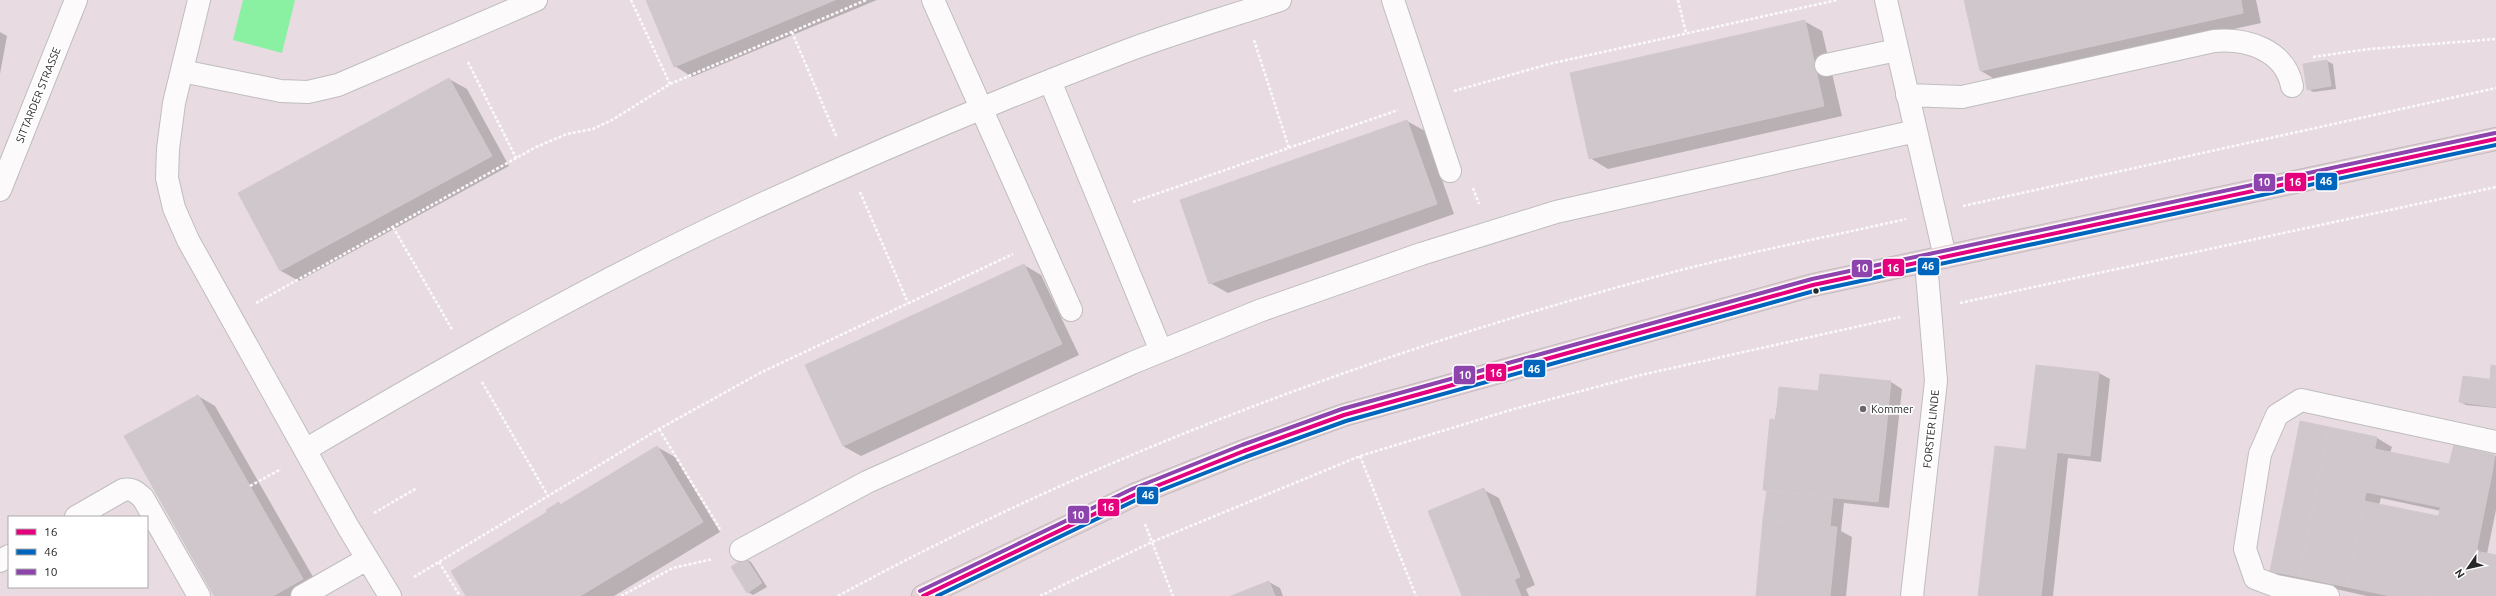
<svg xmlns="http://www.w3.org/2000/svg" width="2496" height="596" font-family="Ubuntu,sans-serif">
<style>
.water{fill:#8af0a2}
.shadow{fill:#0003;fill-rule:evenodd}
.building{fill:#cfc7cb;stroke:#d2c9cd}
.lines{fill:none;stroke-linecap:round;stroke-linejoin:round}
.minor-casing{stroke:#bfbdbe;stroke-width:24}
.major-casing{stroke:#c0bbbd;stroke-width:24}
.path{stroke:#fcfafb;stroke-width:2.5;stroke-dasharray:3 2;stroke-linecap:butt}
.minor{stroke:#fcfafb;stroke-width:22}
.major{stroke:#e7d1d7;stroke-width:22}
.bus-1-casing{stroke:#fff;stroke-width:7}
.bus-2-casing{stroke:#fff;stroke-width:7}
.bus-3-casing{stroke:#fff;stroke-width:7}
.bus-1{stroke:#e5007d;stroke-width:4}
.bus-2{stroke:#0065bd;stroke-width:4}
.bus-3{stroke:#8e44ad;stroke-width:4}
.bus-dot{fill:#282828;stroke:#fff;stroke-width:1.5}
.poi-dot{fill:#6b6769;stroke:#fff;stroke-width:1.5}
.labels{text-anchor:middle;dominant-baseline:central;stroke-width:3.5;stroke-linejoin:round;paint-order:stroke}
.street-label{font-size:11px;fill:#282828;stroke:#fff}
.poi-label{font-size:11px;fill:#282828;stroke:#fff;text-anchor:start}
.line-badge{stroke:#fff;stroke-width:1.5}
.badge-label{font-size:11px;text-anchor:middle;font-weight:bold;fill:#fff}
</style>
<rect width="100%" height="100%" fill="#e8dce2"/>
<path class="water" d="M243 0H295L282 53 233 40Z"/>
<path class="shadow" d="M647 0H877L692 77 675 66Z
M1965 0H2256L2261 23 1998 81 1981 71Z
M1804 21 1822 31 1842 116 1608 169 1590 158Z
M0 32 7 36 0 74Z
M2327 61 2333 64 2336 89 2313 92 2308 89Z
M449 79 467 89 509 166 299 281 281 271 239 194Z
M1407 121 1425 131 1454 214 1228 293 1210 283Z
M1024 265 1041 275 1079 355 861 456 843 446Z
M2037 366 2099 373 2110 379 2101 462 2068 458 2053 596H1979L2027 450Z
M2492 367H2496V408L2466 405 2460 402 2491 380Z
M1891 382 1902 389 1889 508 1844 503 1841 531 1852 537 1846 596H1757L1768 520 1765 519 1767 491 1764 489 1780 388 1819 392Z
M198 396 215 406 320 589 308 596H216Z
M2301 423 2377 438 2392 447 2390 453 2450 465 2455 446 2496 456V510L2487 554 2496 556V596H2367L2282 577 2271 570ZM2381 498 2441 511 2439 517 2379 505Z
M657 447 675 457 720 532 614 596H467L559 504 561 505Z
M1484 490 1499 498 1535 585 1526 589 1529 596H1463Z
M745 558 751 562 767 587 753 595 748 592Z
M1269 582 1280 588 1283 596H1233Z"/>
<path class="building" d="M646 0H835L674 67Z
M1964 0H2241L2243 13 1980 71Z
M1805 20 1824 106 1589 159 1570 73Z
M2327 60 2331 86 2307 90 2303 64Z
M449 78 492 156 280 271 238 193Z
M1407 120 1437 204 1209 284 1180 200Z
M1024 264 1062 344 843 446 805 365Z
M2036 365 2099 372 2090 456 2026 449Z
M2491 365 2496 366V380L2490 379Z
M1820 374 1891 381 1885 441 1814 434Z
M2463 376 2496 380V407L2459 402Z
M1779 387 1819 391 1815 424 1776 419Z
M198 395 303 579 273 596H214L124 436Z
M1770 419 1815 424 1814 434 1832 435 1826 497 1763 490Z
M2300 421 2329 427 2299 577 2270 571Z
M2329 427 2377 437 2347 587 2299 577Z
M1832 435 1885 441 1878 502 1826 497Z
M2454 445 2495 455 2492 473 2449 464Z
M657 446 703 522 580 596H466L451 571 547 512 546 510 559 502 560 505Z
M1995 446 2057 453 2048 533 1986 526Z
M2375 449 2449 464 2440 507 2366 492Z
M2449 464 2492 473 2472 572 2429 563Z
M1484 488 1520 577 1474 596H1462L1428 511Z
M1767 490 1833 497 1830 526 1763 519Z
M2364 501 2438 516 2429 563 2434 564 2427 596H2391L2347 587Z
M1763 519 1837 527 1830 596H1756Z
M1986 526 2048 533 2041 596H1978Z
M2475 551 2496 555V577L2472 572Z
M745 557 762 583 747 593 731 567Z
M2434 564 2496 577V596H2427Z
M1514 579 1521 596H1474Z
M1269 581 1275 596H1231Z"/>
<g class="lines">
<defs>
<path id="minor" d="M199 0 174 103 168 149 167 178 174 208 188 240 348 527 390 596
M933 0 1071 310
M1393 0 1450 171
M1886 0 1945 257
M1826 65 1897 50
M182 71 281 91 308 92 338 85 536 0
M1050 81 1161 351
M1907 95 1962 97 2214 41C2247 38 2285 50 2292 86
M0 190 76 0
M305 450C448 366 593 283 743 213 867 155 993 102 1121 53 1173 33 1228 17 1280 0
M76 517 123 490C132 488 136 492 143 498L199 596
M741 550 867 482 1132 363 1259 311 1421 254 1556 212 1916 131
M0 561 9 556
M302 596 367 559
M1912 596 1936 381 1926 262
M2328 596 2276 586 2255 578 2245 549 2260 454 2277 415 2301 400 2496 442"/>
<path id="major" d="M923 596 1134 495 1244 451 1344 415 1813 285 2496 139"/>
</defs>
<use href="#minor" class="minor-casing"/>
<use href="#major" class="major-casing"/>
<path class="path" d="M631 0 670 84
M1678 0 1686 33
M792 32 837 138
M1254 40 1289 148
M2313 57 2369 49 2496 39
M468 62 516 158
M1454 91 1549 64 1837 0
M1473 188 1479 204
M860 192 908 303
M1133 202 1398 110
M1963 206 2496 88
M393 227 453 331
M256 303 536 147 567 134 593 129 612 120 670 84 866 0
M1960 303 2496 187
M482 382 548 496
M659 429 720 529
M1360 456 1416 596
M250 486 281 469
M374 513 417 488
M1145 524 1173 596
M439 562 460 596
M414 577 659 429 760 373 1013 254
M621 596 673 568 713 559
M838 596C1095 456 1373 353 1655 277 1738 254 1823 238 1906 219
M1040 596 1152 542 1360 456 1514 409 1641 375 1900 317"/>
<use href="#minor" class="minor"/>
<use href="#major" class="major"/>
<defs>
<path id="bus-1" d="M923 596 1134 495 1244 451 1344 415 1813 285 2496 139"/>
<path id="bus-2" d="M937 596 1136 500 1246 457 1346 421 1814 291 2496 145"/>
<path id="bus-3" d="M920 591 1132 489 1242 445 1342 409 1812 279 2495 133"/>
</defs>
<use href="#bus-1" class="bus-1-casing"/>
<use href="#bus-2" class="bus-2-casing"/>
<use href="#bus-3" class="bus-3-casing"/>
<use href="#bus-1" class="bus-1"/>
<use href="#bus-2" class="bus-2"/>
<use href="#bus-3" class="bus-3"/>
</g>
<circle class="bus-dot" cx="1816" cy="291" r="3.5"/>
<circle class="poi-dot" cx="1863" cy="409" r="4"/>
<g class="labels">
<g class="street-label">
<text transform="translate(38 95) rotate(-68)">SITTARDER STRASSE</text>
<text transform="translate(1931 429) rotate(-84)">FORSTER LINDE</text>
</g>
<g class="poi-label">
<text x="1871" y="409">Kommer</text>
</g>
</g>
<g class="line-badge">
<rect x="2315" y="172" width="23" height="19" rx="4" fill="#0065bd"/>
<rect x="2284" y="172" width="23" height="20" rx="4" fill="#e5007d"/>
<rect x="2253" y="173" width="23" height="19" rx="4" fill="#8e44ad"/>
<rect x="1917" y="257" width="23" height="19" rx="4" fill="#0065bd"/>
<rect x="1882" y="258" width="23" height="19" rx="4" fill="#e5007d"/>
<rect x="1851" y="259" width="22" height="19" rx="4" fill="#8e44ad"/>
<rect x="1523" y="359" width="23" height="19" rx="4" fill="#0065bd"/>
<rect x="1485" y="363" width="22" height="19" rx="4" fill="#e5007d"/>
<rect x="1453" y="365" width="23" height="20" rx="4" fill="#8e44ad"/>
<rect x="1136" y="486" width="23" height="19" rx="4" fill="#0065bd"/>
<rect x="1097" y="498" width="23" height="19" rx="4" fill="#e5007d"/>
<rect x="1067" y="505" width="23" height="19" rx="4" fill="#8e44ad"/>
</g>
<g class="badge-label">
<text x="2326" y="185">46</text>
<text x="2295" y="186">16</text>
<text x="2264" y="186">10</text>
<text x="1928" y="270">46</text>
<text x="1893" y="272">16</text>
<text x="1862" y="272">10</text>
<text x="1534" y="373">46</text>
<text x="1496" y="377">16</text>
<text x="1465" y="379">10</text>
<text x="1148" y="499">46</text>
<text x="1108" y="511">16</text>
<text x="1078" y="519">10</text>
</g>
<rect x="8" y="516" width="140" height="72" fill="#ffffff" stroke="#a9a9a9"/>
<rect x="16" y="529" width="20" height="6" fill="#e5007d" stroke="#a9a9a9"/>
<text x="44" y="536" font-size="12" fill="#282828">16</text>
<rect x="16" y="549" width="20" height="6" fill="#0065bd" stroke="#a9a9a9"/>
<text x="44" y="556" font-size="12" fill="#282828">46</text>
<rect x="16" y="569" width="20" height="6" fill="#8e44ad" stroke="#a9a9a9"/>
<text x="44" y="576" font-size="12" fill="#282828">10</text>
<g transform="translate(2468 568) rotate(236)" stroke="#ffffff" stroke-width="3" paint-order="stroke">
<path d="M0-3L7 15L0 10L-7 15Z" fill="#282828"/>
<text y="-6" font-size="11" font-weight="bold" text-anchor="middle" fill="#282828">N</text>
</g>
</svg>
